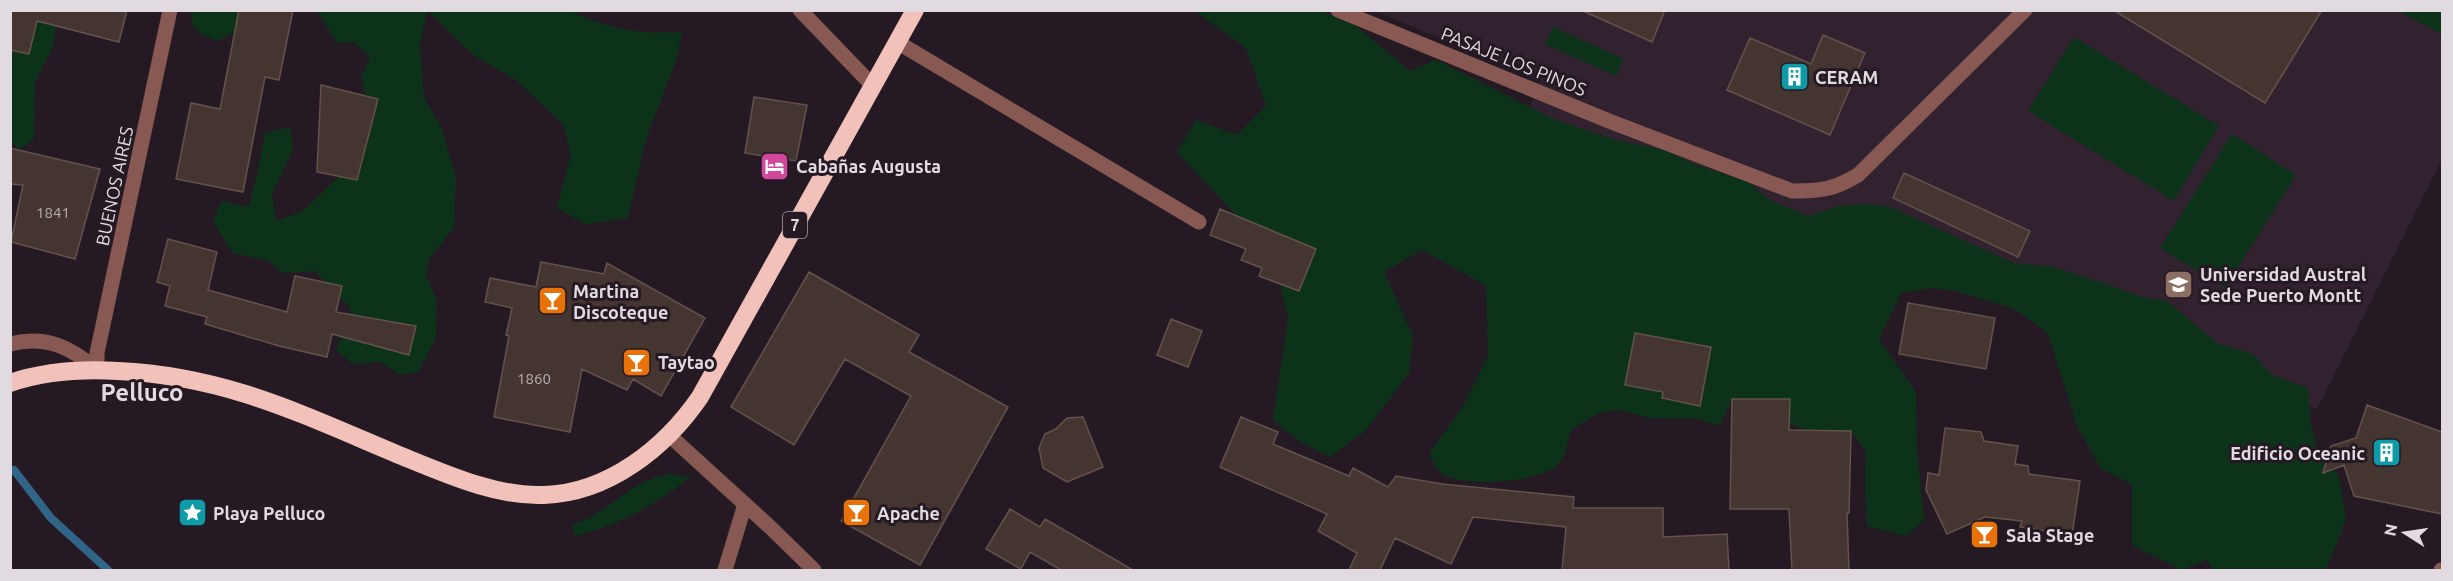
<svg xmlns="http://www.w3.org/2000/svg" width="2453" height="581" font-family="Ubuntu,sans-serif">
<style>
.built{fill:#322230}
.green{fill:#0c331a}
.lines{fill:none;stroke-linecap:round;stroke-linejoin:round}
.stream{stroke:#316588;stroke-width:8}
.building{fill:#453530;stroke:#64524c;stroke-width:1.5}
.minor{stroke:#885952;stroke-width:15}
.highway{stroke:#f2c2ba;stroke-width:18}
.labels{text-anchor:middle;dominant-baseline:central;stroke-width:6;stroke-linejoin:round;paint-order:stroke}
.number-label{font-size:15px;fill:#bbb1b5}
.shield{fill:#251a24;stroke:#a9a0a8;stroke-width:1.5}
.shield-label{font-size:16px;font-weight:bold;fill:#e2dae1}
.street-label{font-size:18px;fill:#e2dae1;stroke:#251a24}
.poi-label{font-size:18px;font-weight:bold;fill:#e2dae1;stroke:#251a24;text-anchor:start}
.district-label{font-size:24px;font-weight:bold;fill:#e2dae1;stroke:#251a24}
</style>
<rect width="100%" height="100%" fill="#251a24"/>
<path class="built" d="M1375 11H2442V159L2317 409 1526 117 1541 80Z"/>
<path class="green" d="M10 11H59L53 47 35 82 34 139 19 150 11 141Z
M193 11H251L243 28 218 41 202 35 191 23Z
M317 11H427L420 44 424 98 441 127 456 177 454 227 429 260 426 276 437 300 436 338 418 372 400 375 380 362 354 364 336 351 351 309 315 271 283 273 269 261 233 253 213 222 221 201 248 207 257 176 265 133 290 127 293 150 272 194 276 221 303 211 357 159 367 106 362 75 370 57 354 42 337 43Z
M428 11H571C605 29 644 35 682 32L676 61 646 139 628 218 585 224 557 208 571 154 563 124 516 80 473 55Z
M1195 11H1321L1356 26 1410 71 1436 60 1556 120 1616 140 1664 150 1694 164 1749 182 1768 199 1808 216 1838 206 1863 204 1888 206 2014 263 2053 267 2101 282 2145 298 2167 301 2217 343 2253 354 2272 375 2308 388 2310 420 2317 450 2339 476 2346 518 2337 544 2325 570H2213L2207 560 2181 570 2132 545V484L2101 469 2077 426 2048 333 2014 309 1956 291 1931 288 1901 293 1879 339 1916 392 1917 449 1924 520 1907 536 1867 526 1865 480 1866 452 1851 431 1805 430 1790 423V399H1732L1719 426 1697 419 1649 418 1619 410 1599 413 1571 430C1568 440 1566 453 1561 461 1548 483 1460 489 1441 473 1436 469 1432 459 1429 454L1463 406 1488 356 1486 286 1422 250 1384 272 1413 336 1409 373 1366 430 1330 457 1299 441 1273 420 1288 318 1274 256 1177 152 1196 120 1237 135 1266 106 1246 48Z
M2398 11H2442V34Z
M1553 27 1624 59 1616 76 1545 44Z
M2074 37 2219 126 2174 201 2028 111Z
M2232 134 2296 175 2225 288 2160 248Z
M669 474 691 477C653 506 622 524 575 536L572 525C608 514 627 482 669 474Z"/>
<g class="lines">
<path class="stream" d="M14 470 51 518 108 570"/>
</g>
<path class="building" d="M10 10H127L119 42 37 21 29 54 10 50Z
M239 10H293L279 80 265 77 243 192 176 179 191 103 220 109Z
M1581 10H1665L1652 42Z
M2113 10H2322L2265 103Z
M1823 35 1865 53 1830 135 1727 90 1750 38 1811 64Z
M321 85 378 99 357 180 317 172Z
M754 97 807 105 796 161 745 153Z
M10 148 100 169 75 259 11 242 23 185 10 184Z
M1904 173 2030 231 2018 257 1893 198Z
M1220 209 1316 249 1299 291 1259 276 1262 268 1241 260 1246 249 1210 235Z
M168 239 217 252 208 290 287 312 295 276 342 286 336 312 416 326 409 355 332 334 327 357 279 346 205 324 207 317 165 306 170 286 157 282Z
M541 262 604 274 607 263 705 318 661 396 633 379 627 390 582 369 570 432 494 417 509 336 506 335 512 308 485 302 490 278 536 287Z
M809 272 919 335 909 352 1008 407 920 565 841 521 911 396 845 359 794 445 731 407Z
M1908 303 1995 318 1986 369 1899 354Z
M1171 319 1202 331 1188 367 1157 355Z
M1635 333 1711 347 1700 406 1662 398 1663 392 1625 385Z
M1732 399H1790L1789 430 1851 431 1849 513H1847L1849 570H1792L1789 509H1730Z
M2367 405 2442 432V514L2354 496 2344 465 2323 473 2331 446 2356 438Z
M1083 417 1103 467 1067 482 1043 468 1039 448 1045 434 1056 429 1067 418Z
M1241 417 1278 432 1273 444 1349 476 1353 468 1388 487 1396 476 1442 484 1574 497 1573 508H1663V537L1727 534 1729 570H1562L1566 527 1473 517 1451 564 1395 538 1380 570H1349L1357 553 1318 531 1327 514 1220 467Z
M1945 428 1981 432 1984 441 2018 446 2015 464 2028 466 2029 474 2080 481 2072 535 2020 527 2022 521 1985 517 1947 534 1926 490 1928 473 1939 475Z
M1010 509 1040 527 1045 519 1133 570H1061L1030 552 1021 569 986 549Z"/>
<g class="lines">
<path class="minor" d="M800 10 873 86
M1338 10 1609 121 1792 191C1820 191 1833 190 1858 175L2025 10
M897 42 1199 222
M10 344C46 335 71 347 97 370
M97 370V353L170 10
M669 435 770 527 814 570
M725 570 745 504
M2441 570H2442"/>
<path class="highway" d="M10 383C45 371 82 369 118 371 228 376 305 416 404 457 446 474 497 497 544 495 608 493 665 448 700 397L915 10"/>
</g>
<defs>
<symbol id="building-square" viewBox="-11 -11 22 22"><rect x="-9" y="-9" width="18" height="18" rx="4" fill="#0f9aa8" stroke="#251a24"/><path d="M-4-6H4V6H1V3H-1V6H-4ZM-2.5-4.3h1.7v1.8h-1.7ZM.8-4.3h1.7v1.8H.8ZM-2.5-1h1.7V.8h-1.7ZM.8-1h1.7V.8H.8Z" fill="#fff"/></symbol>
<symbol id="hotel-square" viewBox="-11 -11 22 22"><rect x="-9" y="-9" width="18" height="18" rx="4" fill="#d1479c" stroke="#251a24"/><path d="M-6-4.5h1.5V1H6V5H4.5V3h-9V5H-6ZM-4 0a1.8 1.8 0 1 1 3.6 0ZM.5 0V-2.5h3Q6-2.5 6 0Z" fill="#fff"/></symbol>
<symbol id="university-square" viewBox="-11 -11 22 22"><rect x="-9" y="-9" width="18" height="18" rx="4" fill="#8d6e63" stroke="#251a24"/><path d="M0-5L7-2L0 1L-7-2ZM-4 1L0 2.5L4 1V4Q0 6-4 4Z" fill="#fff"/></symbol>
<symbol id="bar-square" viewBox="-11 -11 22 22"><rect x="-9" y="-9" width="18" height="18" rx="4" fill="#e8710a" stroke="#251a24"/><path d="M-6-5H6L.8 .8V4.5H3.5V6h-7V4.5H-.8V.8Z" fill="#fff"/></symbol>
<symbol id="sight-square" viewBox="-11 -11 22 22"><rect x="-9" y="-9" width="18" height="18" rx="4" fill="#0f9aa8" stroke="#251a24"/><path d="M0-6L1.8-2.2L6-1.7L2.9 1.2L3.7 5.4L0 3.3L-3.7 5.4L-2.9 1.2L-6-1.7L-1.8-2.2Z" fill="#fff"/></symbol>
</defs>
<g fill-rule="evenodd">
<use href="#building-square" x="1778" y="60" width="33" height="33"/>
<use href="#hotel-square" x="758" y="150" width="33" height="33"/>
<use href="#university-square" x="2162" y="268" width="33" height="33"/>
<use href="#bar-square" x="536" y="284" width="33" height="33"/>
<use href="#bar-square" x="620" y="346" width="33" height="33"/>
<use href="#building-square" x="2370" y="436" width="33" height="33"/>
<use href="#sight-square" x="176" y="496" width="33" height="33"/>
<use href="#bar-square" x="840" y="496" width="33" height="33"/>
<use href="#bar-square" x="1968" y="518" width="33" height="33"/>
</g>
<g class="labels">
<g class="number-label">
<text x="53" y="212">1841</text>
<text x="534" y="378">1860</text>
</g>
<rect class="shield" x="783" y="212" width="24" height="26" rx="4.5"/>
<g class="shield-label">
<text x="795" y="225">7</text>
</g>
<g class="street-label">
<text transform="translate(1514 61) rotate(22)">PASAJE LOS PINOS</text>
<text transform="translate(114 186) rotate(-78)">BUENOS AIRES</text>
</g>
<g class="poi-label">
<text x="1815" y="77">CERAM</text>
<text x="796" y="166">Cabañas Augusta</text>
<text x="2200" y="274">Universidad Austral<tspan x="2200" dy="21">Sede Puerto Montt</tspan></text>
<text x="573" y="291">Martina<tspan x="573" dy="21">Discoteque</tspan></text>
<text x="658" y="362">Taytao</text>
<text x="2365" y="453" text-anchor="end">Edificio Oceanic</text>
<text x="213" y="513">Playa Pelluco</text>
<text x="877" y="513">Apache</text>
<text x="2006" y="535">Sala Stage</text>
</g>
<g class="district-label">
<text x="142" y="392">Pelluco</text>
</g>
</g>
<rect width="2453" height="581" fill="none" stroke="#e2dae1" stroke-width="24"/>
<g transform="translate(2405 533) rotate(282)" stroke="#251a24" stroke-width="4.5" paint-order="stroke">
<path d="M0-4.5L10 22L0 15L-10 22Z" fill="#e2dae1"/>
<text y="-9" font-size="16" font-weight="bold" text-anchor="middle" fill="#e2dae1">N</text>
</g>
</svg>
